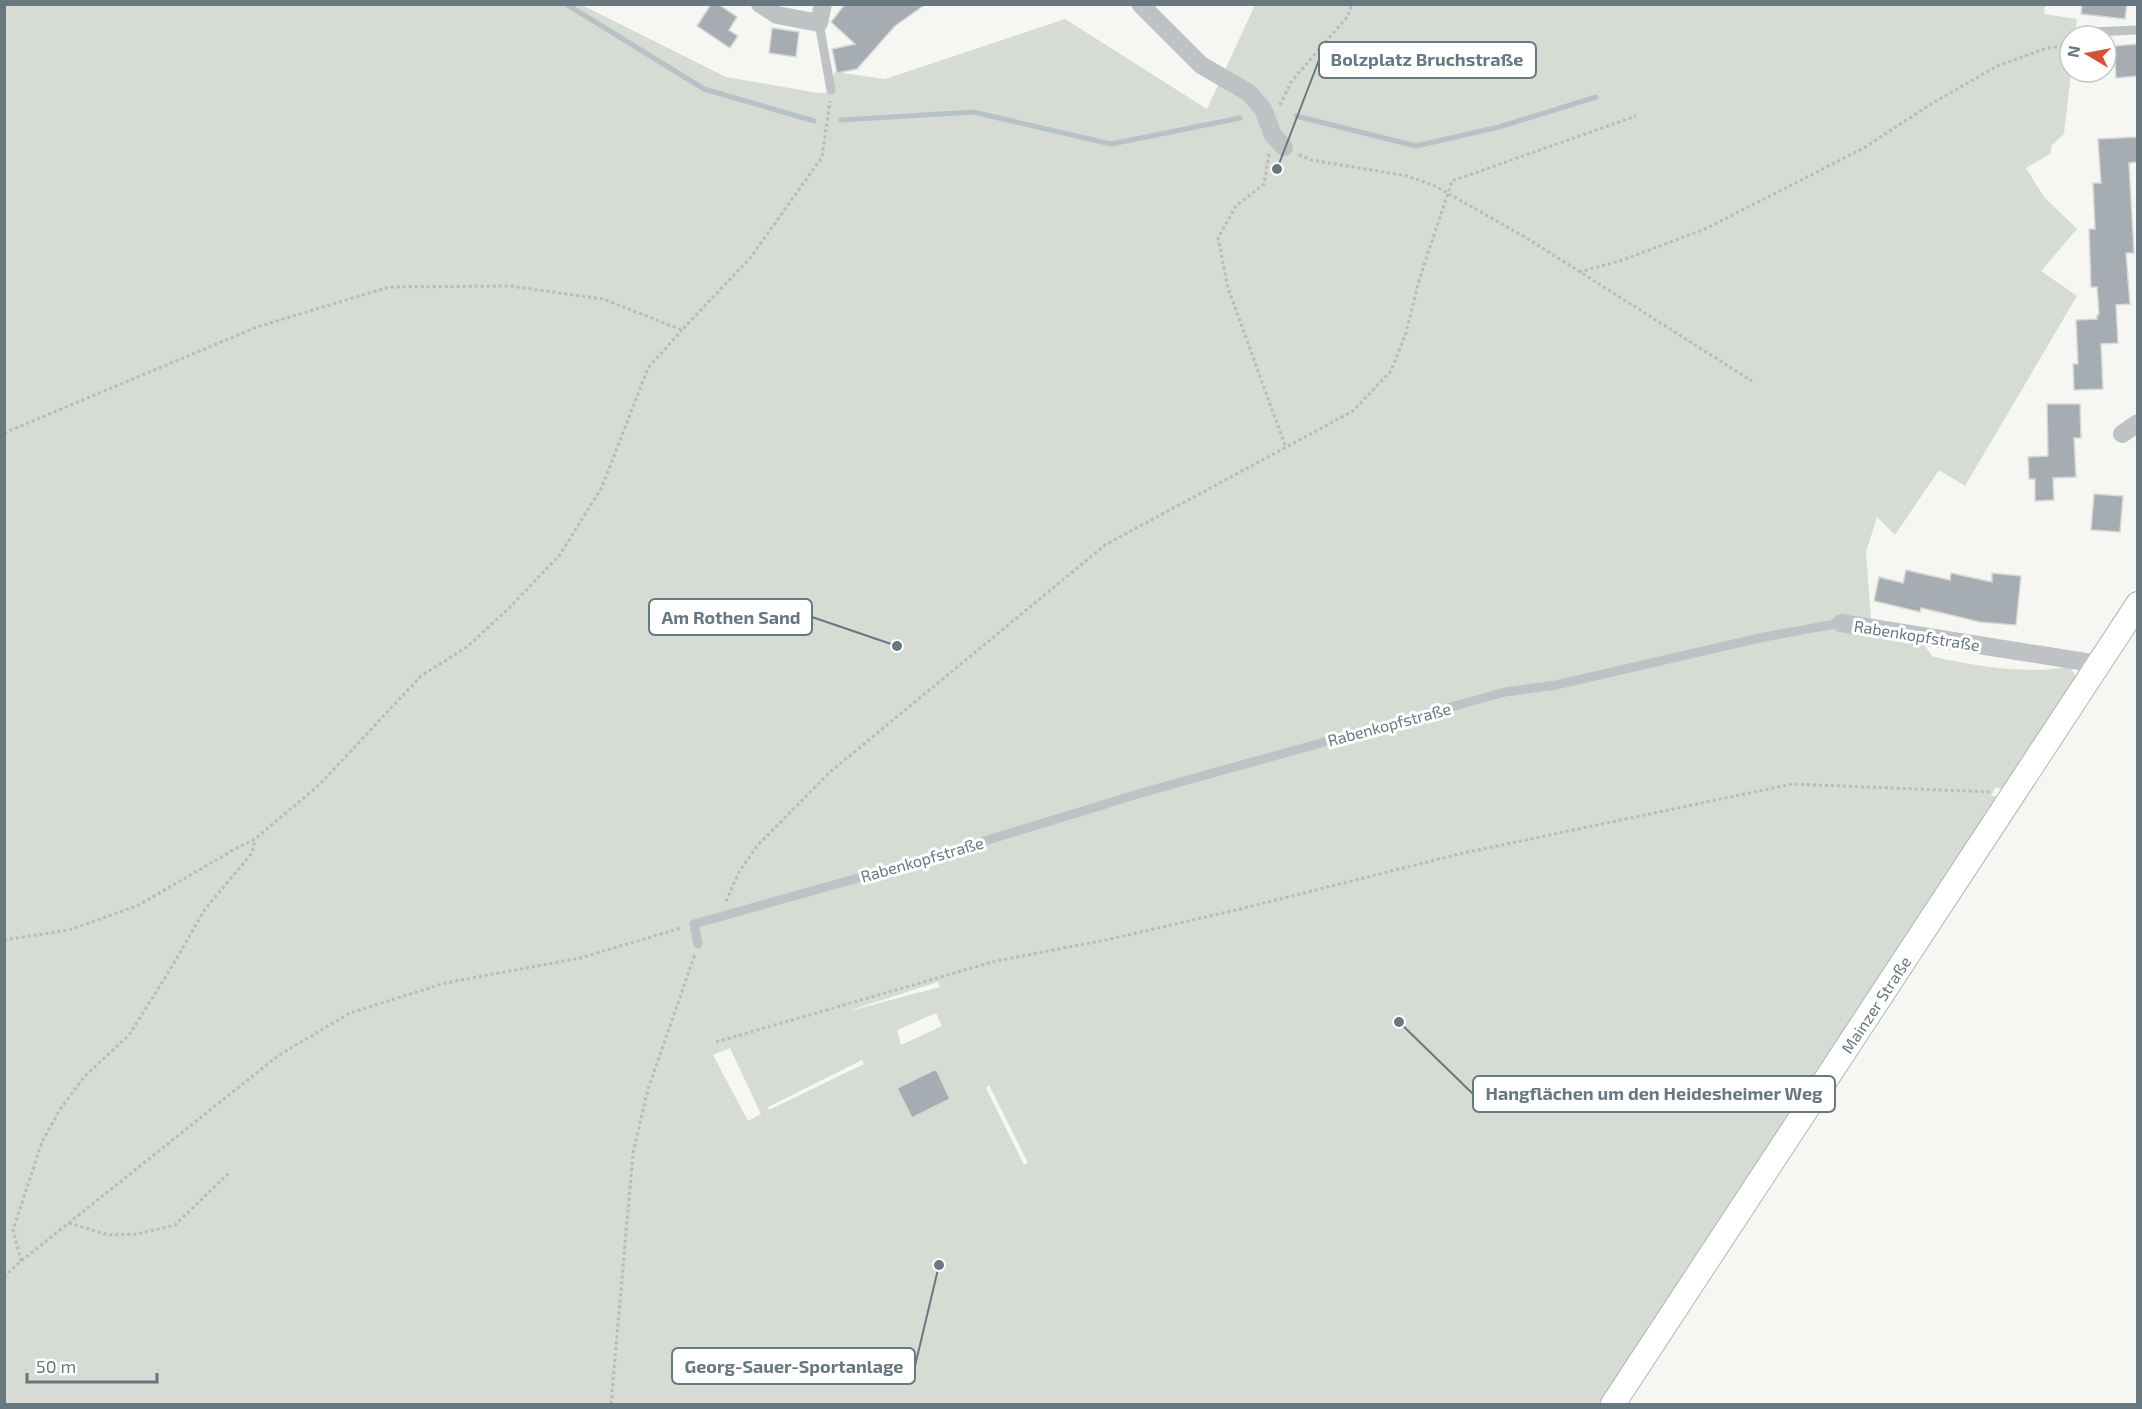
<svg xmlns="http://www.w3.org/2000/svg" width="2142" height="1409" font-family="'Exo 2',sans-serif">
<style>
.green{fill:#d6dbd3;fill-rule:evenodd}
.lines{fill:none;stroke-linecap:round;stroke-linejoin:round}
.stream{stroke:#b6c2c5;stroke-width:5}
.building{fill:#a6adb2;stroke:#d8d8d6;stroke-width:1.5}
.secondary-casing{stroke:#b0b6b9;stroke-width:26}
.path{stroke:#b8bbbd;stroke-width:3;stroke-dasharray:3 3;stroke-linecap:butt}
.lane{stroke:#bec2c5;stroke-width:9}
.street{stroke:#bec2c5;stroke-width:18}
.secondary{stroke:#fff;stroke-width:24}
.labels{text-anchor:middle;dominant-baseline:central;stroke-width:6;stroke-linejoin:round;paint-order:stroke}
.street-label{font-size:16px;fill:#687881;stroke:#fff}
.leader{fill:none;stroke:#687881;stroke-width:2}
.callout-dot{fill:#687881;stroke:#fff;stroke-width:2}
.callout{fill:#fff;stroke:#687881;stroke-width:2}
.callout-label{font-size:18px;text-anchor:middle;font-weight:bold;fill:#687881}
</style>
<rect width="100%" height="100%" fill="#f6f6f3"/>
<path class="green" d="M1425 4 2045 5 2044 14 2077 19 2075 36H2070L2071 72 2064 134 2052 145 2050 154 2026 168 2044 197 2077 229 2041 271 2077 296 1965 486 1939 470 1895 535 1877 517 1866 552 1871 618 1860 632 1925 646 1932 656 1938 658C1983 667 2024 674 2070 667L2078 680 2006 789 1995 788 1991 796H2001L1602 1404H5L4 5H582L726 77 818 93H826L835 72 885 79 1065 19 1207 109 1255 5ZM938 982 940 987 853 1010 854 1009ZM936 1013 942 1026 901 1045 897 1030ZM730 1048 761 1114 748 1121 713 1055ZM862 1060 864 1064 769 1110 768 1107ZM989 1085 1028 1163 1024 1165 986 1088Z"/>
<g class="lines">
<path class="stream" d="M566 4 704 89 814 121
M1296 116 1416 146 1499 127 1596 97
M841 120 973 112 1111 144 1240 118"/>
</g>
<path class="building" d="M711 4H718L737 17 729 30 738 36 730 48 697 26Z
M845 4H926L895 26 857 69 837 73 832 49 855 44 831 22Z
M2082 4H2127L2125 19 2081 14Z
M772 28 799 32 796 57 769 53Z
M2138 44V76L2116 78 2114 46Z
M2137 137 2138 162 2129 163 2134 253H2126L2130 304 2116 305 2118 343 2101 344 2103 389 2074 390 2073 364H2078L2076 320 2097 319V315L2099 314 2097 287H2091L2089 229H2095L2093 183H2101L2098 139Z
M2047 404H2080L2081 438H2074L2076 477 2053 478 2054 500 2035 501V479H2029L2028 457 2048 456Z
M2094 494 2123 496 2120 532 2091 530Z
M1906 570 1950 580 1951 573 1992 582V573L2021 576 2016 625 1980 622 1921 608 1920 612 1874 601 1879 577 1903 583Z
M936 1069 950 1099 912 1118 897 1088Z"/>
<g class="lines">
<defs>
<g id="secondary">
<path id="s1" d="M1613 1404 2138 604"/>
</g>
</defs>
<use href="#secondary" class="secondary-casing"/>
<path class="path" d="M1280 105 1291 82 1348 16 1352 4
M1269 154 1264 184 1236 206 1218 238 1228 288 1286 448
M1299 155 1312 160 1407 176 1433 185 1525 237 1752 381
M1579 272 1620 261 1705 229 1862 149 1931 104 1997 66 2047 48 2070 45
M4 433 257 327 389 287 510 286 603 299 682 330 751 257 822 157 830 101
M726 901 739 872 757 846 830 772 1105 545 1353 411 1391 371 1406 333 1420 277 1452 181 1636 116
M4 940 69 930 137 906 235 849 255 839 319 785 421 676 467 647 507 610 559 556 602 487 648 368 682 330
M716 1042 996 961 1106 940 1240 909 1459 854 1792 784 1991 792
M69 1223 109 1235 137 1234 175 1225 230 1172
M21 1261 13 1230 42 1142 59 1111 84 1077 129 1035 173 965 205 909 252 853 255 839
M4 1277 21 1261 279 1055 350 1013 445 983 580 958 681 928
M611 1404 633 1153 648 1089 695 954"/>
<path class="lane" d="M819 23 831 90
M2091 32 2138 30
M698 944 694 924 926 859 1148 791 1505 692 1556 685 1764 637 1841 623"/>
<path class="street" d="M760 4 777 15 819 23 823 4
M1140 4 1201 65 1249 93 1263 109 1273 135 1284 147
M2122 434 2138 423
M1841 623 2098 664"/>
<use href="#secondary" class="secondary"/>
</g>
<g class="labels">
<g class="street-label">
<text transform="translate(1917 635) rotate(9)">Rabenkopfstraße</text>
<text transform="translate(1389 724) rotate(-15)">Rabenkopfstraße</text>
<text transform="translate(922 859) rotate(-16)">Rabenkopfstraße</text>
<text stroke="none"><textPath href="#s1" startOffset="478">Mainzer Straße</textPath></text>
</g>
</g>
<path class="leader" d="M1277 169L1319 60M897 646L812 617M1399 1022L1473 1094M939 1265L915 1366"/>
<g class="callout-dot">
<circle cx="1277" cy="169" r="6"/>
<circle cx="897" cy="646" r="6"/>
<circle cx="1399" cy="1022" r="6"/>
<circle cx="939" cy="1265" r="6"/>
</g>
<g class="callout">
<rect x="1319" y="42" width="217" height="36" rx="6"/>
<rect x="649" y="599" width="163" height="36" rx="6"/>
<rect x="1473" y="1076" width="362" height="36" rx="6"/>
<rect x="672" y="1348" width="243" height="36" rx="6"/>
</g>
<g class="callout-label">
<text x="1427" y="66">Bolzplatz Bruchstraße</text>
<text x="731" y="624">Am Rothen Sand</text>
<text x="1654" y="1100">Hangflächen um den Heidesheimer Weg</text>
<text x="794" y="1373">Georg-Sauer-Sportanlage</text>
</g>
<rect width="2142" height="1409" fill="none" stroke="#687881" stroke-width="12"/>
<g transform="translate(2088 54) rotate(280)"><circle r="28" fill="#ffffff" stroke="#c3c9cd" stroke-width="1.5"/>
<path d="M0-4.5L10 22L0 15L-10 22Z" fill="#d25237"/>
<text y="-9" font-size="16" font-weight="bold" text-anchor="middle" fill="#687881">N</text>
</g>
<path d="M27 1373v9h130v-9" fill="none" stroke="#687881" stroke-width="3"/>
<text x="36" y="1373" font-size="18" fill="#687881" stroke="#ffffff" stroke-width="4.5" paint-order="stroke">50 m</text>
</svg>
